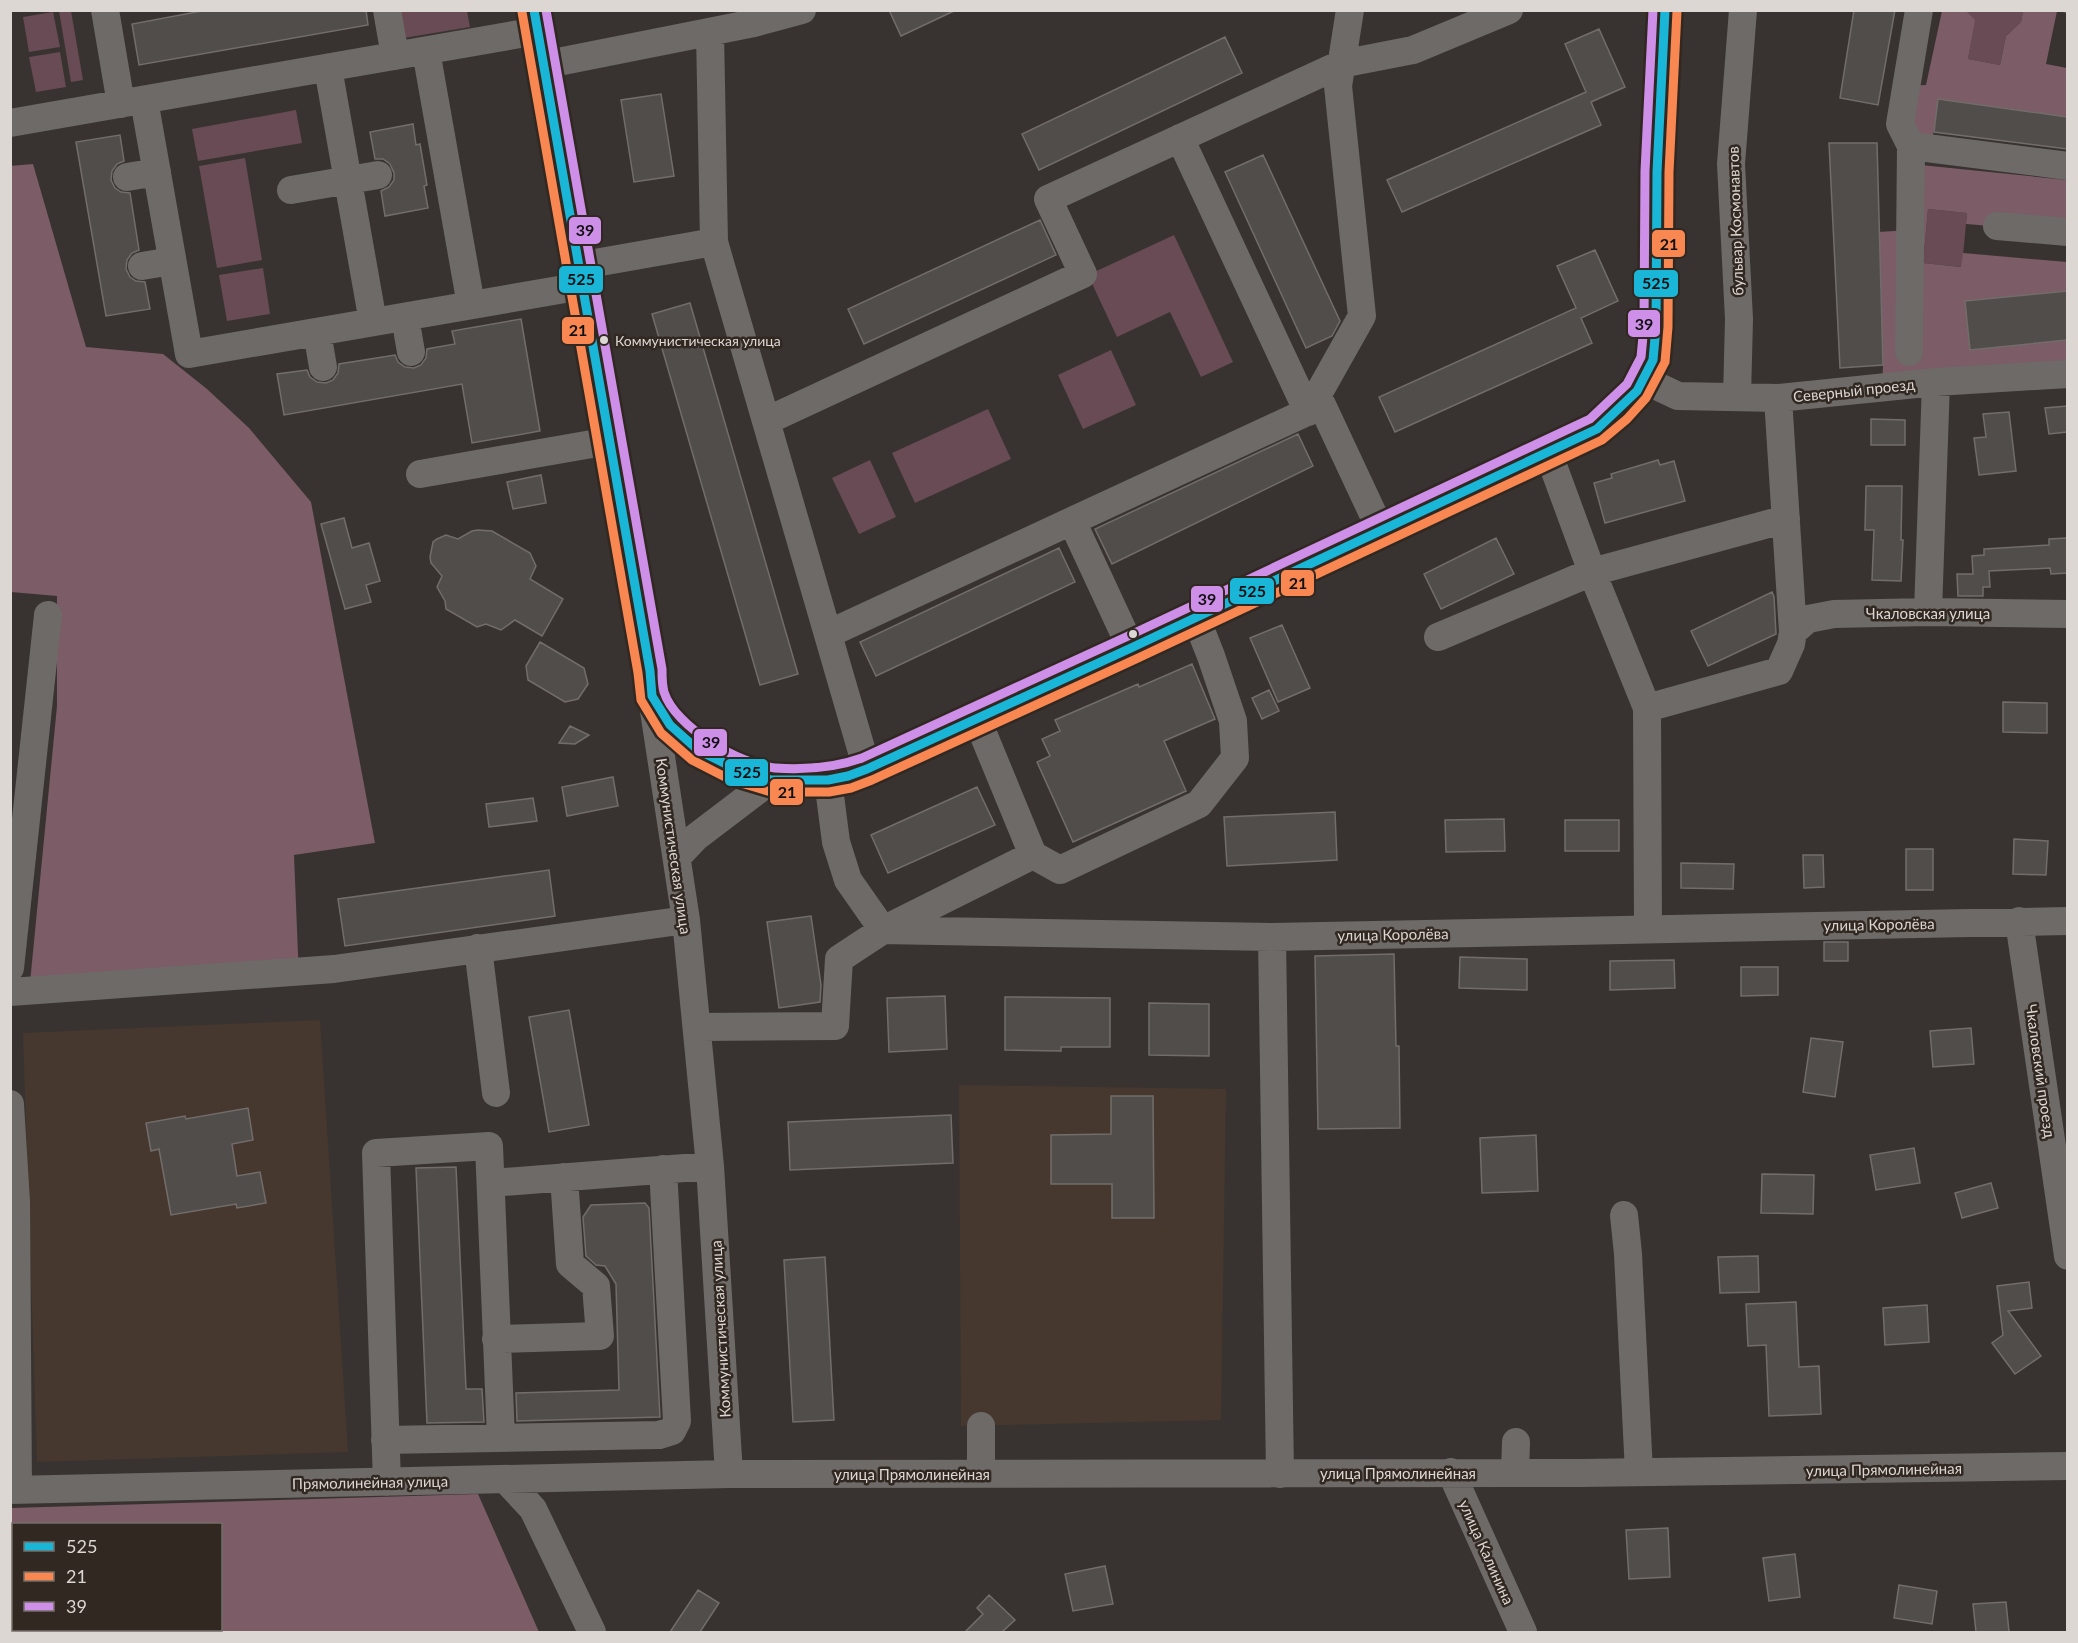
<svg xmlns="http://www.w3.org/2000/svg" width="2078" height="1643" font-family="Lato,sans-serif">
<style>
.built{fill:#46382f}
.green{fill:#684b55}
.forest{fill:#7b5c67;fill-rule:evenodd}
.building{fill:#514d4b;stroke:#726d6b;stroke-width:1.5}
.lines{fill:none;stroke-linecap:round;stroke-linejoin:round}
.minor{stroke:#6d6a68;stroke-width:28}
.major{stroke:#6e6a67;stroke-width:33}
.bus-1-casing{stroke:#312822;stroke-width:14}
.bus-2-casing{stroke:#312822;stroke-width:14}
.bus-3-casing{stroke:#312822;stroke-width:14}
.bus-1{stroke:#1ab6d8;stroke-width:9}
.bus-2{stroke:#f88751;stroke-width:9}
.bus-3{stroke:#ce8fe9;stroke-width:9}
.bus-dot{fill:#ddd7d3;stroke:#312822;stroke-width:2}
.labels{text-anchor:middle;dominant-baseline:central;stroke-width:5;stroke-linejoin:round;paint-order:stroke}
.bus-label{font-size:14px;fill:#ddd7d3;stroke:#312822;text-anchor:start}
.street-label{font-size:15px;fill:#ddd7d3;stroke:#312822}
.line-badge{stroke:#312822;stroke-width:2}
.pale-badge-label{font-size:16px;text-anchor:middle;font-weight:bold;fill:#111}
</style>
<rect width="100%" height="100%" fill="#383330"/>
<path class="built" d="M320 1020 348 1452 37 1462 23 1033Z
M959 1085 1226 1089 1221 1420 961 1426Z"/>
<path class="green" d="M59 11H71L83 80 71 82Z
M399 11H467L470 27 404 38Z
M1965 11H2023L2021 22 2006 36 2000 65 1968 59 1974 20Z
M53 12 60 47 29 52 23 17Z
M60 52 66 87 36 92 29 57Z
M296 110 302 143 198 161 192 129Z
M245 158 262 260 217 268 199 166Z
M1928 209 1967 213 1962 267 1923 263Z
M1174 235 1233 362 1201 377 1170 312 1117 337 1088 275Z
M263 268 270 314 227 321 219 275Z
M1111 350 1136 405 1083 429 1058 375Z
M988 409 1011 459 915 503 892 453Z
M870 460 896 517 859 534 832 478Z"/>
<path class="forest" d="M1942 11H1966L1975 20 1968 59 2000 65 2006 36 2021 22 2023 11H2067V13L2057 11 2046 64 2067 68V117L1939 99 1932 141 1900 124 1906 86 1926 85Z
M33 164 86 347 163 354 207 389 249 428 311 502 375 843 294 855 299 979 28 1003 57 706V596L11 592 10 166Z
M1911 164 2067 180V232L1966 224 1967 213 1928 209 1923 263 1961 267 1963 253 2067 262V291L1965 301 1970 349 2067 340V375L1882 389 1883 365 1878 232 1910 230Z
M478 1494 539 1632H11V1508ZM14 1524H220V1630H14Z"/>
<path class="building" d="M207 10H366L368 25 139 65 132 24Z
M889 10H956L901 36Z
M1854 10H1895L1878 105 1840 98Z
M1599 29 1625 87 1591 102 1601 125 1402 212 1387 180 1586 92 1565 44Z
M1225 37 1242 73 1039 170 1022 134Z
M661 94 674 176 634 182 621 100Z
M1938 99 2067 117V149L1934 132Z
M413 124 416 145 420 144 427 185 424 186 428 208 385 216 381 191 389 187 394 180V173L390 164 383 159H375L370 132Z
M120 135 124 161 117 164 112 171 111 180 115 188 121 192 130 193 139 250 132 253 127 260 126 269 130 277 136 281 145 282 150 309 106 316 76 142Z
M1829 143H1877L1883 365 1840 368Z
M1263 155 1340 321 1332 336 1306 348 1225 172Z
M1040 220 1056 255 864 344 848 309Z
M1595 250 1618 301 1581 318 1592 343 1395 432 1379 397 1576 308 1557 266Z
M2067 291V340L1970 350 1965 301Z
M690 303 798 674 760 685 652 314Z
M521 319 540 431 472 443 462 384 284 415 277 374 307 370 310 377 317 382 326 383 333 380 338 373 339 364 395 355 398 362 405 367 414 368 421 365 426 358 427 349 455 344 452 331Z
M2067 406V432L2049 434 2045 408Z
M2009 412 2016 471 1979 475 1974 438 1986 437 1983 414Z
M1871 419 1905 420V445H1871Z
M1298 434 1313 466 1112 564 1095 529Z
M1658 460 1660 465 1674 461 1685 501 1605 523 1594 483 1612 478 1611 474Z
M541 475 546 503 513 509 507 482Z
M1866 486H1902L1901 540H1903L1901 581 1872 580 1874 530H1865Z
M344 518 352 548 369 543 380 581 366 585 371 602 345 609 321 524Z
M478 530 492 531 530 553 536 566 530 579 563 599 542 636 515 620 501 630 486 624 477 627 446 609 445 601 437 587 442 576 431 563 430 557 433 542 437 539 446 535 458 539 472 531Z
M1496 538 1514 574 1441 609 1424 574Z
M2067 538V573L2051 574 2050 568 1989 571 1990 587H1983V596H1958L1957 574H1973L1972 556 1984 555V549L2049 545V539Z
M1059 548 1075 582 876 676 860 642Z
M1772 592 1774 597 1776 634 1708 666 1691 631Z
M1282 625 1310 688 1278 702 1250 638Z
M540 642 584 668 588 684 578 699 565 702 528 680 526 666Z
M1192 664 1215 719 1164 741 1186 791 1073 842 1037 762 1050 756 1042 739 1060 731 1055 720 1138 684 1139 687Z
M1269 690 1279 711 1262 719 1252 698Z
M2003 702 2047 703V733L2003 732Z
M570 726 589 735 575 744 559 743Z
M613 777 618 806 567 816 562 787Z
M977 787 995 825 888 873 871 835Z
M533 798 537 821 489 827 486 804Z
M1335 812 1337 860 1227 866 1224 817Z
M1504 819 1505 851 1446 852 1445 820Z
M1565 820H1619V851H1565Z
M2014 839 2048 841 2046 875 2013 874Z
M1906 849H1933V890H1906Z
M1803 855H1823L1824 887 1804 888Z
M1681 863 1734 864 1733 889 1681 888Z
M549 870 555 916 345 946 338 899Z
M811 916 821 985 820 1002 779 1008 767 922Z
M1824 942H1848V961H1824Z
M1394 954 1396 1046H1399L1400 1128 1318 1129 1315 956Z
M1460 957 1527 959V990L1459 988Z
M1674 960 1675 988 1610 990V961Z
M1741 967H1778V995L1741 996Z
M945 996 947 1049 889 1052 887 998Z
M1005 997 1110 998V1047H1061V1051L1005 1050Z
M1149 1003 1209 1004V1056L1149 1055Z
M569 1010 589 1125 549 1132 529 1017Z
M1971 1028 1974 1064 1933 1067 1930 1031Z
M1811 1038 1843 1042 1835 1097 1803 1092Z
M1111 1096H1153L1154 1218H1112V1184H1051V1135L1111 1134Z
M248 1108 253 1140 232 1144 237 1176 260 1172 266 1203 237 1208 236 1204 171 1215 159 1149 151 1151 146 1123 185 1116 186 1119Z
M951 1115 953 1163 790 1170 788 1122Z
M1536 1135 1538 1191 1482 1193 1480 1138Z
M1914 1148 1920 1183 1876 1190 1870 1155Z
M456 1167 466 1389H482L484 1422 427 1423 416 1168Z
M1762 1174 1814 1175 1813 1214 1761 1213Z
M1991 1183 1998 1208 1962 1218 1955 1193Z
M645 1203 649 1208 660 1417 517 1421 516 1393 619 1390 616 1284 605 1266 596 1265 586 1256 583 1217 591 1205Z
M1758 1256 1759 1292 1720 1293 1718 1257Z
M825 1257 834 1420 793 1422 784 1260Z
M2029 1282 2032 1308 2008 1311 2041 1356 2015 1374 1992 1343 2003 1335 1997 1286Z
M1796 1302 1799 1367 1819 1366 1821 1414 1769 1416 1766 1345 1748 1346 1746 1304Z
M1927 1305 1929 1342 1885 1345 1883 1308Z
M1668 1528 1670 1577 1629 1579 1626 1530Z
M1795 1554 1800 1597 1769 1601 1763 1558Z
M1105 1566 1113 1604 1073 1611 1065 1574Z
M1899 1585 1937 1591 1932 1624 1894 1618Z
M698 1590 719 1603 700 1632H670Z
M989 1595 1015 1620 1002 1632H965L983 1614 977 1608Z
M2006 1602 2009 1632H1976L1973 1604Z"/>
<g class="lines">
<path class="minor" d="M105 10 121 104
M387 10 395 56
M710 32 714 242 867 769
M426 51 471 305
M543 65 754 23 802 10
M328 68 373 322
M144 100 189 354 582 286
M10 123 537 31
M1180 138 1308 412
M1911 146 1900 124 1919 10
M127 177 157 172
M291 190 378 175
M1997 226 2068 232
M142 266 172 261
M578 266 714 242
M405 317 411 352
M317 332 323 367
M1909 352 1911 146 2068 166
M1644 380 1678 396 1778 398 1936 382 2068 374
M1737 397 1739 319 1731 164 1743 10
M1308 412 1362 316 1338 86 1350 10
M766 421 1083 274 1048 199 1341 64 1413 50 1509 10
M1548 452 1592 572 1647 708 1648 929
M420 474 609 441
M1072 521 1131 648
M1928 612 1936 382
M1793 632 1808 619 1834 614 1928 612 2068 614
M828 634 1322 405 1381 531
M1438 637 1592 572 1786 519
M652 698 686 920 710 1166 729 1474
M1647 708 1779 671 1791 644 1793 632 1778 398
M828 780 836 842 848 880 883 930 1272 937 2068 921
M1033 855 1060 870 1199 804 1235 758 1233 721 1211 656 1196 618
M677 857 696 837 771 780
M2019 921 2068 1256
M1272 937 1280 1474
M478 948 496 1093
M10 968 48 615
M10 992 334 969 686 920
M697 1027 835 1026 839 959 883 930 1033 855 977 719
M10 1104 16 1202 18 1490
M491 1183 710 1166
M1624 1215 1628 1254 1639 1472
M496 1339 600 1336 596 1286 570 1264 564 1177
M385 1440 659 1435 672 1431 677 1421 663 1169
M1451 1472 1523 1632
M1515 1472 1516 1442
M981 1474V1426
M506 1480 533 1509 592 1632
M387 1482 376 1153 489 1146 501 1438
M10 1490 729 1474 1581 1473 2068 1466"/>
<path class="major" d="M534 10 650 671 652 696 670 725 698 750 736 769 771 780H828L848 776 867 769 1131 648 1597 429 1619 410 1637 391 1653 360 1656 327 1657 172 1665 10"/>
<defs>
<path id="bus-1" d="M534 10 650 671 652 696 670 725 698 750 736 769 771 780H828L848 776 867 769 1131 648 1597 429 1637 391 1653 360 1656 327 1657 172 1665 10"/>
<path id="bus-2" d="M522 12 638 673 641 700 661 733 692 760 731 780 771 792H829L851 788 872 780 1136 659 1602 440 1627 419 1646 398 1665 362 1668 327 1669 172 1677 11"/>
<path id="bus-3" d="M546 10 662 669C662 676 662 685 664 692 675 727 740 765 775 768 805 770 834 768 862 758L1126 637 1590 419 1627 384 1641 357 1644 326 1645 171 1653 10"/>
</defs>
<use href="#bus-1" class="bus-1-casing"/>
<use href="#bus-2" class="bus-2-casing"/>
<use href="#bus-3" class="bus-3-casing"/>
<use href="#bus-1" class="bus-1"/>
<use href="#bus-2" class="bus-2"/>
<use href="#bus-3" class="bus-3"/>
</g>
<g class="bus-dot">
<circle cx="604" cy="340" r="5"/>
<circle cx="1133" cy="634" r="5"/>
</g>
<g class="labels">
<g class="bus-label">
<text x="615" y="340">Коммунистическая улица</text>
</g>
<g class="street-label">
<text transform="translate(1735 221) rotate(-92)">бульвар Космонавтов</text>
<text transform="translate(1854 390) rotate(-6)">Северный проезд</text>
<text x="1928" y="613">Чкаловская улица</text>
<text transform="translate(674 846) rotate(82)">Коммунистическая улица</text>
<text transform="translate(1879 924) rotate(-1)">улица Королёва</text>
<text transform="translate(1393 934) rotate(-1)">улица Королёва</text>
<text transform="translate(2041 1071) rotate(82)">Чкаловский проезд</text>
<text transform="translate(720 1329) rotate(-93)">Коммунистическая улица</text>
<text transform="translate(1884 1469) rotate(-1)">улица Прямолинейная</text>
<text x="1398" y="1473">улица Прямолинейная</text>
<text x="912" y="1474">улица Прямолинейная</text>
<text transform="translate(370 1482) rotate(-1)">Прямолинейная улица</text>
<text transform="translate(1487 1552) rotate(66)">улица Калинина</text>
</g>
</g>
<g class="line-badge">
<rect x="568" y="216" width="34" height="29" rx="6" fill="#ce8fe9"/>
<rect x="1651" y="229" width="35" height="29" rx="6" fill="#f88751"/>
<rect x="558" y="265" width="46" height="29" rx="6" fill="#1ab6d8"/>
<rect x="1633" y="269" width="46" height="29" rx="6" fill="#1ab6d8"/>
<rect x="1627" y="309" width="34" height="29" rx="6" fill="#ce8fe9"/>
<rect x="561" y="316" width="34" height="29" rx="6" fill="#f88751"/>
<rect x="1280" y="569" width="35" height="28" rx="6" fill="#f88751"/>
<rect x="1229" y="577" width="46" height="28" rx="6" fill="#1ab6d8"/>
<rect x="1190" y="585" width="34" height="28" rx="6" fill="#ce8fe9"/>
<rect x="693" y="728" width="35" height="29" rx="6" fill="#ce8fe9"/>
<rect x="724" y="758" width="45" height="29" rx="6" fill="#1ab6d8"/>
<rect x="769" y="778" width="35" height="28" rx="6" fill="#f88751"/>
</g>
<g class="pale-badge-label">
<text x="585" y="236">39</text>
<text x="1669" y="250">21</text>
<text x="581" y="285">525</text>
<text x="1656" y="289">525</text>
<text x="1644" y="330">39</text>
<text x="578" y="336">21</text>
<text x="1298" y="589">21</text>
<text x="1252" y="597">525</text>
<text x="1207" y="605">39</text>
<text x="711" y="748">39</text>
<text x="747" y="778">525</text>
<text x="787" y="798">21</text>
</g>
<rect width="2078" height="1643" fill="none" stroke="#ddd7d3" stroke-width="24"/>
<rect x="12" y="1523" width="210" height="108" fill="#312822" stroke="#766e69" stroke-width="1.5"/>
<rect x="24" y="1542" width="30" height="9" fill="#1ab6d8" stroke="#766e69" stroke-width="1.5"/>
<text x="66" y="1553" font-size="18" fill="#ddd7d3">525</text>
<rect x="24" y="1572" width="30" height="9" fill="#f88751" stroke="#766e69" stroke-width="1.5"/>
<text x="66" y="1583" font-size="18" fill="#ddd7d3">21</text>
<rect x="24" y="1602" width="30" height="9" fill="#ce8fe9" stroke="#766e69" stroke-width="1.5"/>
<text x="66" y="1613" font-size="18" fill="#ddd7d3">39</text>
</svg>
